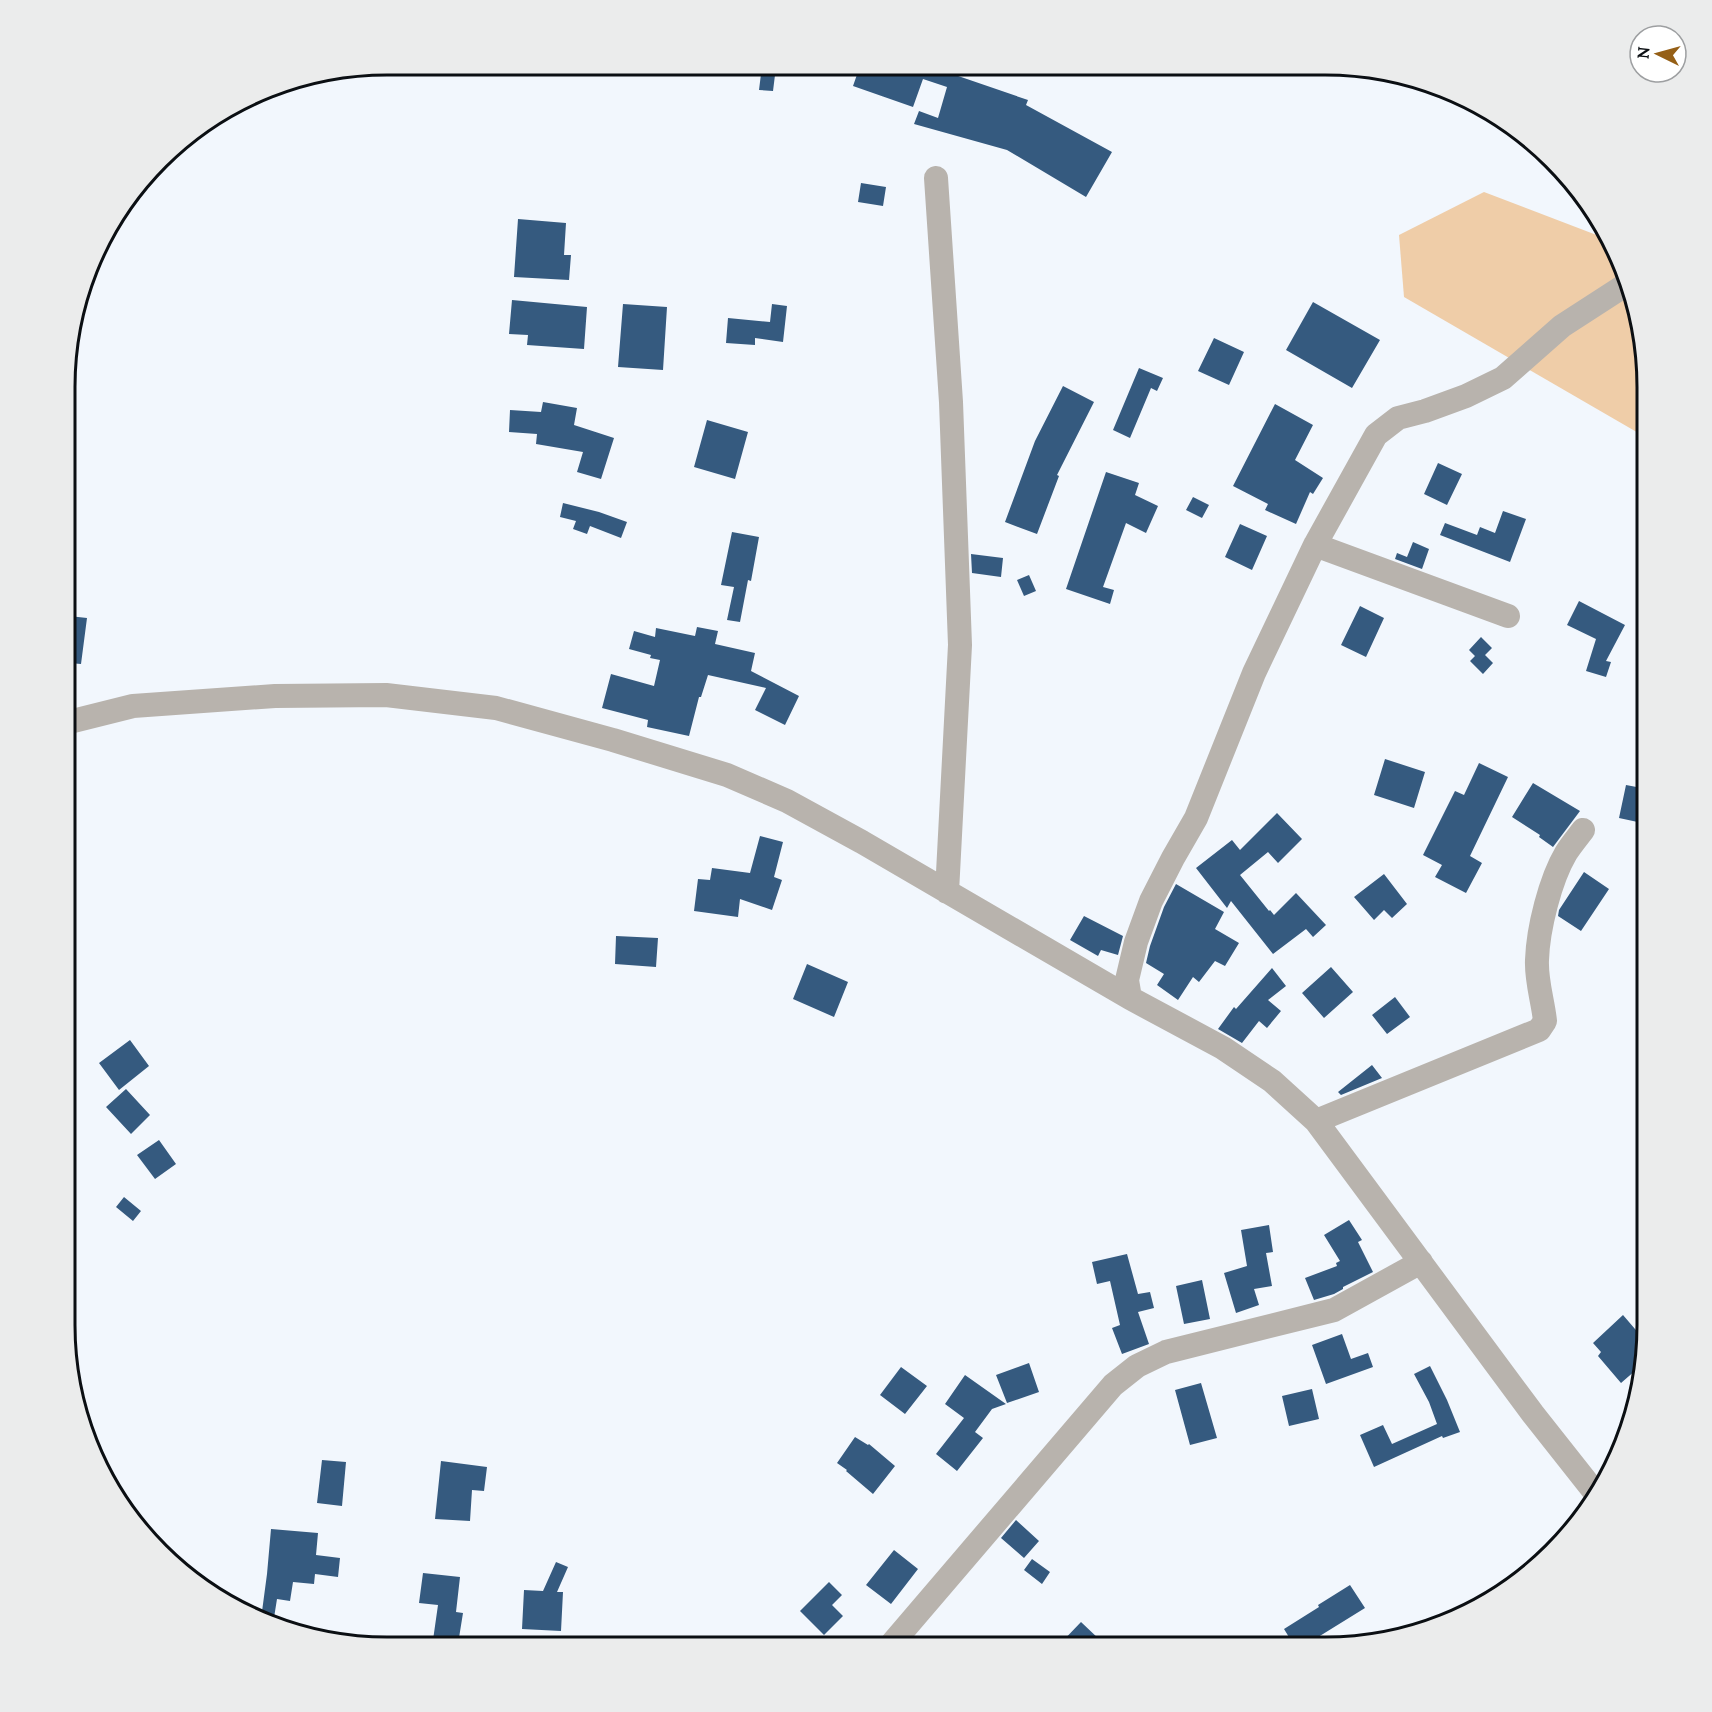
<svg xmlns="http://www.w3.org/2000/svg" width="1712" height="1712" font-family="Lora,serif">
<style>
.green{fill:#efcda8}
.building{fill:#355a7f}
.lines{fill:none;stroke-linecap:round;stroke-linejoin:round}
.minor{stroke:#b8b3ad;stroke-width:24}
.rim{fill:none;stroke:#0b0f13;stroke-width:3}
</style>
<rect width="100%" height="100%" fill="#f2f7fd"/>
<path class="green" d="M1484 192 1607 239 1630 283 1647 367V438L1404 297 1399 235Z"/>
<path class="building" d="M762 66 776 67 773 91 759 90Z
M860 66H929L1028 100 1026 105 1112 152 1086 197 1007 150 914 124 919 111 938 118 947 87 923 79 913 107 853 86Z
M861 183 886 187 883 206 858 202Z
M518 219 566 223 564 255H571L569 280 514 277Z
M512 300 587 307 584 349 527 345 528 335 509 334Z
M1313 302 1380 340 1352 388 1286 350Z
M623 304 667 307 663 370 618 367Z
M772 304 787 306 783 342 755 338V345L726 343 728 318 770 322Z
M1214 338 1244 352 1229 385 1198 371Z
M1139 368 1163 378 1157 391 1151 388 1130 438 1113 430Z
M1063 386 1094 402 1057 475 1059 476 1037 534 1005 522 1035 441Z
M543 402 577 408 574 425 614 438 601 479 577 472 583 452 536 444 537 434 509 432 510 410 541 412Z
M1275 404 1313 425 1295 460 1323 478 1313 494 1310 492 1296 524 1265 510 1268 504 1233 486Z
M707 420 748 432 735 479 694 467Z
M1438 463 1462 474 1447 505 1424 494Z
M1106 472 1139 483 1135 495 1158 506 1146 533 1126 523 1103 587 1114 590 1110 604 1066 589Z
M1193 497 1209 505 1202 518 1186 510Z
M563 503 599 512 627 522 621 538 590 526 587 534 573 529 576 521 560 517Z
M1503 511 1526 519 1510 562 1440 535 1445 523 1477 535 1480 527 1495 533Z
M1240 524 1267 536 1252 570 1225 557Z
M732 532 759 537 751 581 748 580 740 622 727 620 734 587 721 585Z
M1413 542 1429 549 1422 569 1395 559 1397 553 1407 557Z
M971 554 1003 558 1001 577 972 573Z
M1029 575 1036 591 1024 596 1017 580Z
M1579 601 1625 625 1606 661 1611 662 1606 677 1586 671 1596 639 1567 625Z
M1360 606 1384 618 1366 657 1341 645Z
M69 616 87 618 81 664 69 663Z
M697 627 718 631 715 644 755 653 751 671 799 696 785 725 755 710 766 688 708 675 701 697H699L689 736 647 727 648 720 602 708 611 674 654 686 660 660 650 658 651 655 629 649 634 631 655 637 656 628 695 636Z
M1481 637 1492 648 1485 655 1493 663 1483 674 1470 661 1475 656 1469 650Z
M1385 759 1425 772 1414 808 1374 795Z
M1479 763 1508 777 1470 856 1482 863 1466 893 1435 877 1442 865 1423 855 1455 791 1464 795Z
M1533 783 1580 811 1553 847 1539 837 1540 835 1512 817Z
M1626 785 1647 789V824L1619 818Z
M1277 813 1302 839 1278 863 1268 852 1240 875 1269 911 1270 910 1274 915 1296 893 1326 925 1313 937 1306 929 1273 954 1231 901 1227 908 1196 868 1232 840 1240 850Z
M760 836 783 842 774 877 782 880 772 910 740 899 738 917 694 911 698 879 710 880 712 868 750 873Z
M1584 872 1609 889 1581 931 1558 916 1559 910Z
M1384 874 1407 904 1392 918 1384 910 1374 920 1354 897Z
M1176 884 1224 912 1215 929 1239 943 1225 966 1215 961 1199 982 1193 977 1178 1000 1157 985 1164 974 1146 963 1150 946 1164 907Z
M1084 916 1123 936 1118 955 1101 950 1098 956 1070 940Z
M616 936 658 938 656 967 615 964Z
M807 964 848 982 834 1017 793 999Z
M1331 967 1353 992 1324 1018 1302 993Z
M1272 968 1286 986 1268 1000 1281 1011 1267 1028 1259 1021 1242 1043 1218 1029 1234 1007 1236 1009Z
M1395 997 1410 1017 1387 1034 1372 1015Z
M130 1040 149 1066 119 1090 99 1063Z
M1372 1065 1382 1078 1341 1095 1338 1092Z
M126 1089 150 1115 131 1134 106 1107Z
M159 1140 176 1164 155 1179 137 1155Z
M124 1197 141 1211 133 1221 116 1207Z
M1349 1220 1362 1240 1358 1242 1373 1272 1343 1287V1289L1334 1294 1314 1300 1305 1278 1337 1266 1336 1263 1340 1261 1324 1235Z
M1269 1225 1273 1252 1266 1253 1272 1286 1254 1289 1259 1305 1236 1313 1224 1273 1247 1266 1241 1230Z
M1127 1254 1138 1294 1150 1292 1154 1308 1138 1312 1149 1344 1122 1354 1112 1328 1120 1325 1110 1281 1097 1284 1092 1262Z
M1202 1280 1210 1319 1184 1324 1176 1286Z
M1623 1315 1647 1343V1345L1644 1363 1621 1383 1598 1356 1601 1352 1593 1343Z
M1342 1334 1351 1359 1368 1353 1373 1367 1326 1384 1312 1345Z
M1029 1363 1039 1392 1007 1403 996 1375Z
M1430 1366 1447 1400 1460 1432 1443 1438 1442 1436 1374 1467 1360 1435 1383 1425 1392 1444 1437 1424 1429 1402 1414 1374Z
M901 1367 927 1386 905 1414 880 1395Z
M965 1375 1006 1404 992 1409 975 1432 983 1438 957 1471 936 1454 964 1418 945 1404Z
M1201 1383 1217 1438 1190 1445 1175 1390Z
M1312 1389 1319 1419 1289 1426 1282 1396Z
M855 1437 868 1445 869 1444 895 1466 873 1494 846 1471 847 1470 837 1463Z
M322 1460 346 1462 342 1506 317 1503Z
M441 1461 487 1467 484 1491 472 1490 470 1521 435 1519Z
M1016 1520 1039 1541 1024 1558 1001 1538Z
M271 1529 318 1533 316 1555 340 1558 338 1577 315 1574 314 1584 293 1582 290 1601 277 1599 273 1624 261 1619 267 1574Z
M894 1550 918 1569 891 1604 866 1585Z
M1032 1559 1050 1572 1042 1584 1024 1570Z
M556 1562 568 1567 557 1592H563L561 1631 522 1629 524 1590 543 1591Z
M423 1573 460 1577 456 1612 463 1613 458 1644 433 1640 438 1605 419 1603Z
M829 1582 842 1595 832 1605 843 1616 824 1635 800 1611Z
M1350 1585 1365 1608 1302 1647H1295L1284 1629 1319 1607 1318 1605Z
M1081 1622 1100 1640 1094 1647H1057Z"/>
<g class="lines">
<path class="minor" d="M936 178 951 402 960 645 947 892
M1315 545 1508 616
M69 722 133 706 275 696 386 695 496 708 613 740 727 775 787 801 862 842 1130 998 1223 1048 1272 1081 1316 1121 1533 1414 1597 1495
M1130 998 1127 980 1136 942 1151 901 1173 858 1196 818 1254 673 1315 545 1376 435 1398 418 1425 411 1466 396 1503 378 1562 326 1630 282
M1316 1121 1539 1030 1545 1021C1543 1001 1536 981 1537 960 1538 929 1550 880 1566 853 1571 845 1577 838 1583 830
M889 1647 1113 1385 1137 1366 1166 1352 1334 1310 1421 1262"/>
</g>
<path d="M0 0H1712V1712H0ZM387 75H1325A312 312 0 0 1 1637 387V1325A312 312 0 0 1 1325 1637H387A312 312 0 0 1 75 1325V387A312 312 0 0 1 387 75Z" fill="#ebecec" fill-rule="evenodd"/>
<path class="rim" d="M387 75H1325A312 312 0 0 1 1637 387V1325A312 312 0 0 1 1325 1637H387A312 312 0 0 1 75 1325V387A312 312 0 0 1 387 75Z"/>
<g transform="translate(1658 54) rotate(275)"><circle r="28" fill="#ffffff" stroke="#9d9fa1" stroke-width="1.5"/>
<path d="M0-4.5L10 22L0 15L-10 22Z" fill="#955f16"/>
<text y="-9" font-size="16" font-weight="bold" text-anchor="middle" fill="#0b0f13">N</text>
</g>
</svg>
